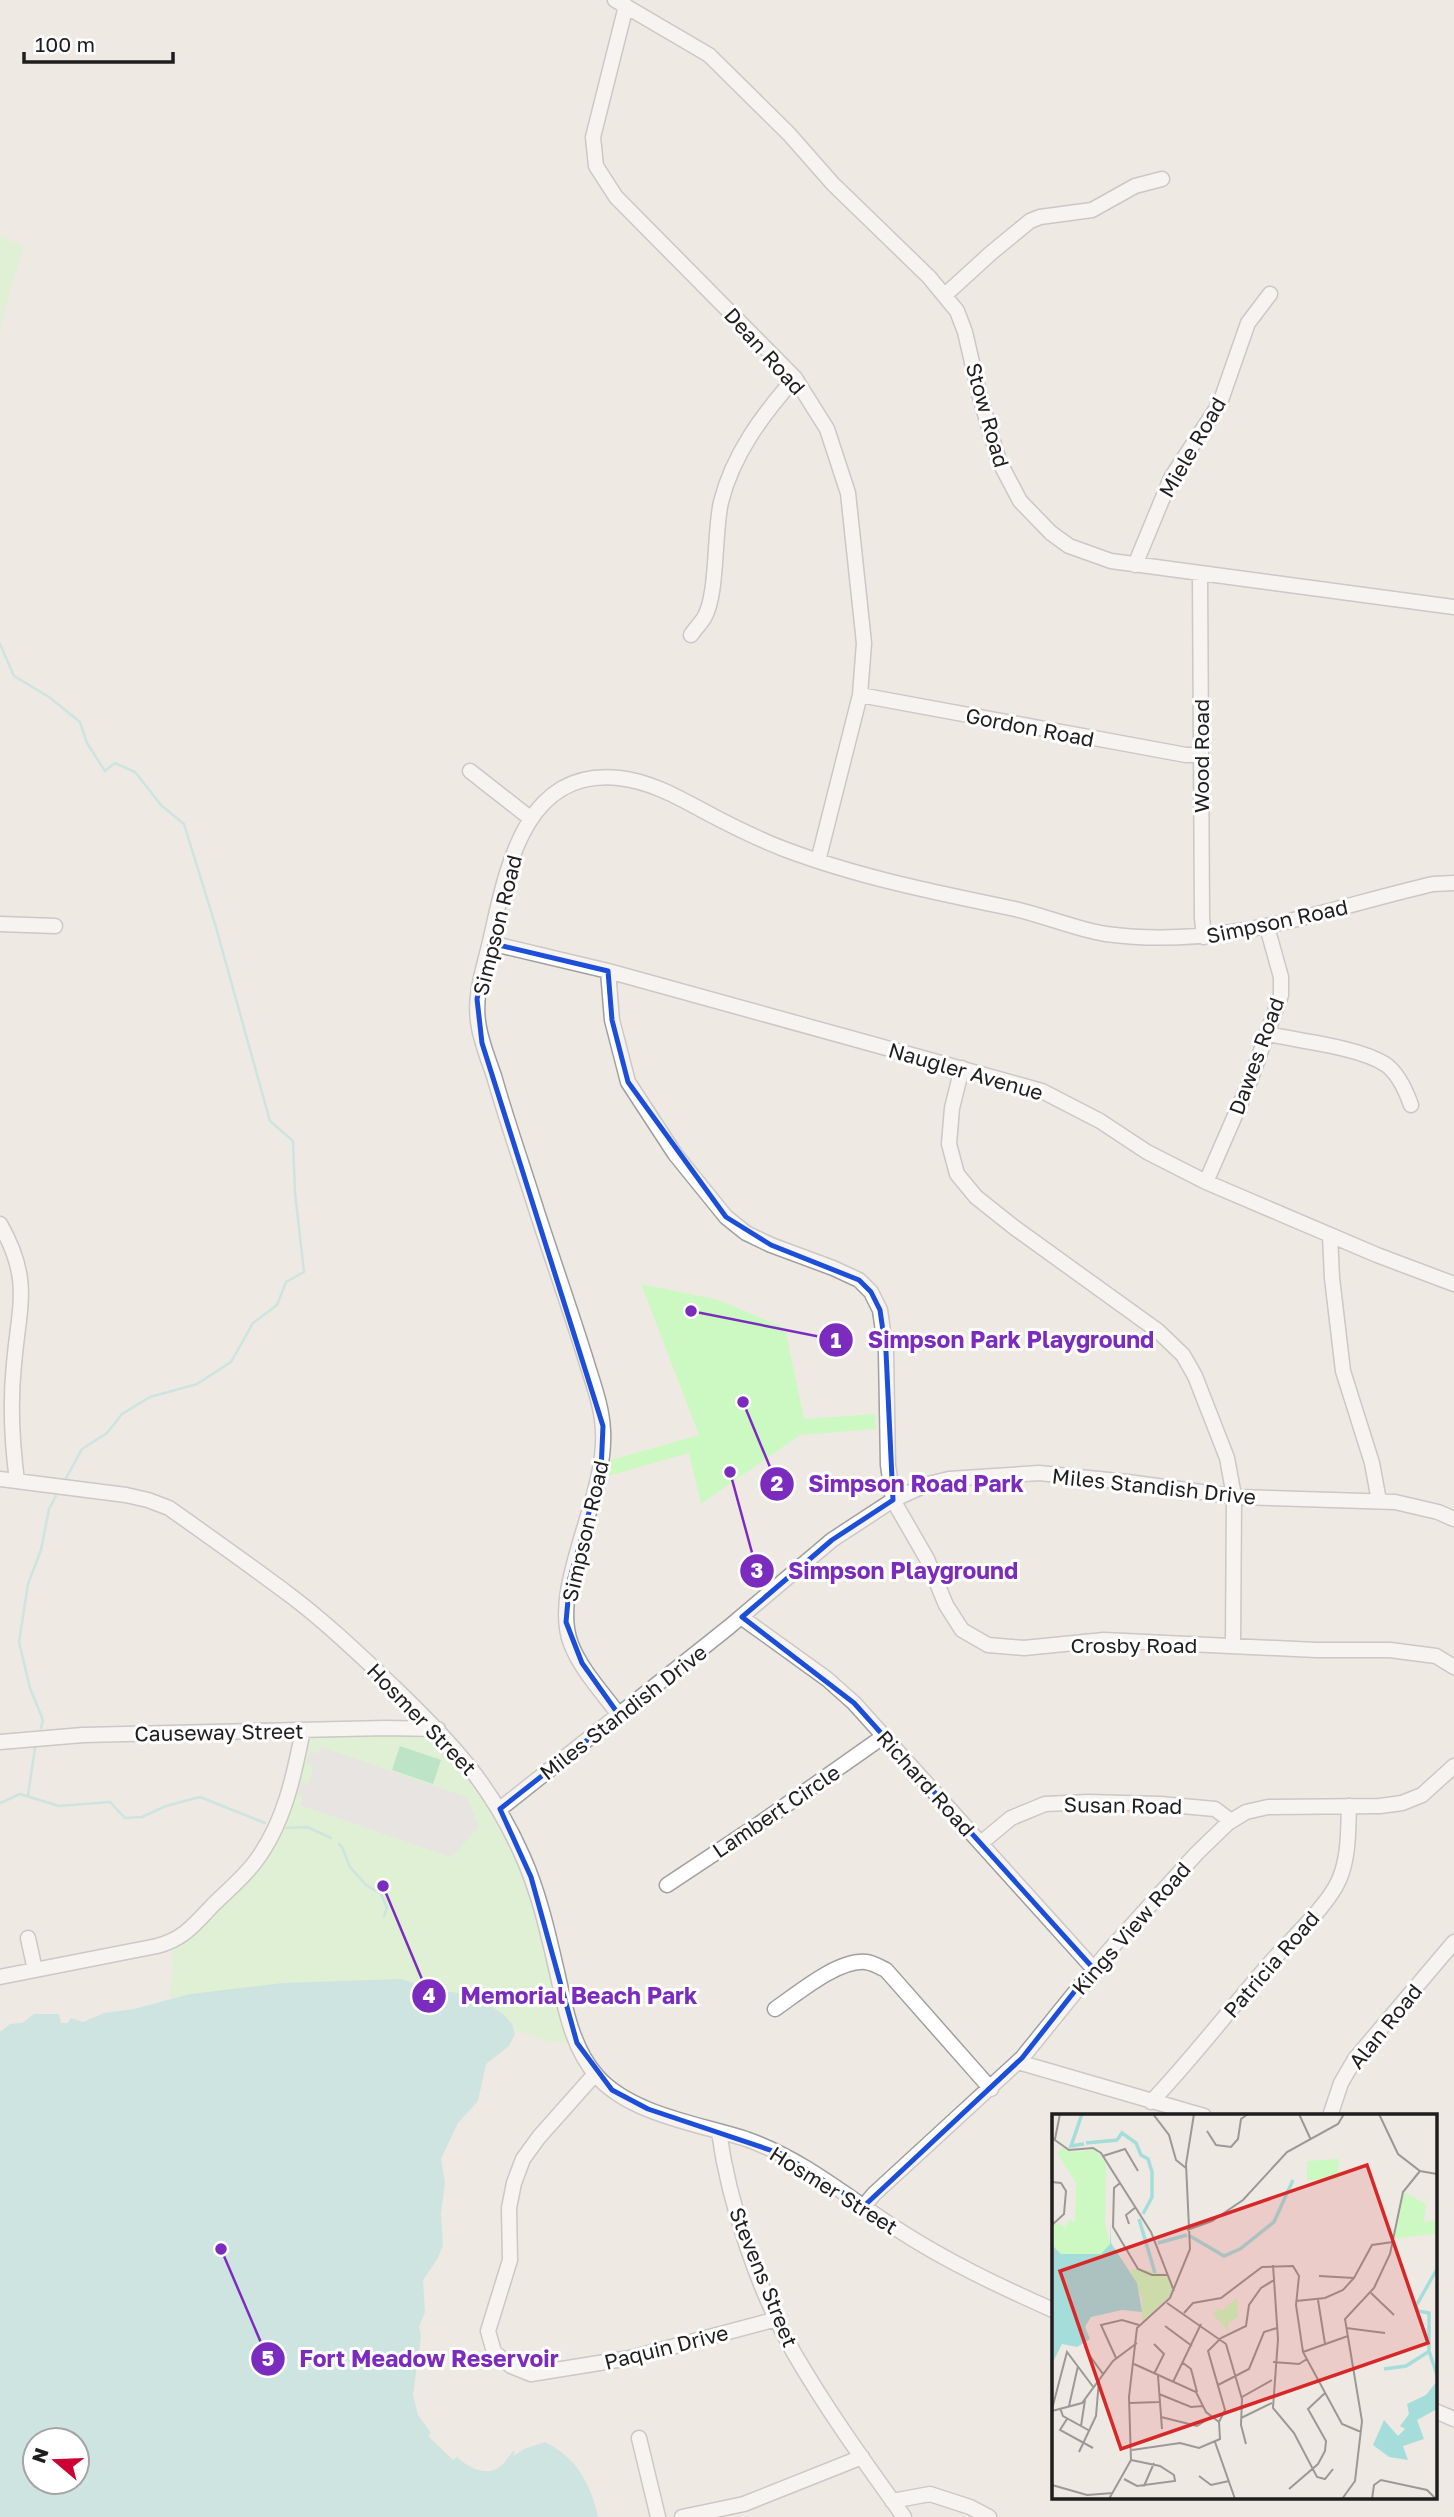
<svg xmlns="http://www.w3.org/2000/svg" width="1454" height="2517" font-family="'Golos Text',sans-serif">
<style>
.park{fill:#ccf9c1}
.pitch{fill:#82dea3}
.parking{fill:#dedede}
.water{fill:#a5dddb;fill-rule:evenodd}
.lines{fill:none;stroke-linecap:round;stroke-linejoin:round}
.stream{stroke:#a5dddb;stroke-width:2.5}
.minor-casing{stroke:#9f9f9f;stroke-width:17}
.minor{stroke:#fff;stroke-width:14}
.marked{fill:none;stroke:#1d4ed8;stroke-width:5;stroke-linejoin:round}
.labels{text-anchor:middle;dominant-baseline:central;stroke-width:6;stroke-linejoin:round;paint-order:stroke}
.street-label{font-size:21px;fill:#1e1e1e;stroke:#fff}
.inset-river{fill:none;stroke:#a5dddb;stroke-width:3.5}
.inset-road{fill:none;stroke:#9b9895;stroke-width:2}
.view{fill:#d62828;fill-opacity:0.15;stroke:#d62828;stroke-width:3.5}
.inset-edge{fill:none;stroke:#1e1e1e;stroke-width:3.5}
.leader{fill:none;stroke:#7b2cbf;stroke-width:2.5}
.callout-dot{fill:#7b2cbf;stroke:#fff;stroke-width:2.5}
.mark-label{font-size:21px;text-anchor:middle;font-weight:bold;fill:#fff}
.callout-label{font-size:23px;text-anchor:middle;font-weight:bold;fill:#7b2cbf;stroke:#fff;stroke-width:6;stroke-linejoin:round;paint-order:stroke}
</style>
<rect width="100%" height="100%" fill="#efe9e4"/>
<path class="park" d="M0 236 24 246 0 327Z
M641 1284 719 1300 785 1328 804 1419 875 1414 876 1429 800 1435 701 1504 689 1453 608 1476 611 1460 699 1435Z
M438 1729 510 1829 577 2043 550 2042 515 2030 504 2015 477 1996 440 1990 401 1979 283 1983 169 1998 173 1970 172 1942 264 1849 303 1730Z"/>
<path class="pitch" d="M400 1746 441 1760 433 1784 392 1770Z"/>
<path class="parking" d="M321 1747 467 1797 479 1827 451 1857 300 1805 303 1797 295 1794 300 1782 308 1784 314 1766 306 1763 310 1751 319 1754Z"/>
<path class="water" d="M401 1979 439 1990 477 1996 504 2015 512 2024 515 2034 509 2046 486 2064 478 2101 458 2123 441 2159 445 2183 441 2213 443 2245 438 2258 423 2280 425 2312 419 2327 421 2336 413 2395 418 2415 431 2433 428 2436 453 2460 457 2457C470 2469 489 2479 504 2463 508 2458 510 2454 515 2450L513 2456 524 2449 545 2442C576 2457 591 2484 598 2517H0V2032L10 2024 22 2023 34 2014H59L61 2023H68L71 2018 83 2022 104 2013 134 2009 190 1994 283 1983ZM35 2440H77V2482H35Z"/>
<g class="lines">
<path class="stream" d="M0 644 14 676 49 697 80 722 87 743 105 771 115 763 135 772 161 805 184 824 215 924 270 1121 293 1141 295 1193 304 1272 286 1282 277 1305 253 1323 231 1362 197 1384 150 1397 122 1414 107 1433 82 1449 66 1478
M41 1728 43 1720 30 1688 19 1642 28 1584 41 1550 49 1509 56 1496
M28 1795 35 1748
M0 1803 20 1794 59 1806 110 1802 125 1818 142 1817 166 1806 200 1797 265 1823
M286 1828 307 1827 331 1838
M339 1844 342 1847 350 1867 366 1885 381 1894 387 1908 384 1916"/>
<defs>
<path id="minor" d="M615 0 709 55 789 134 833 184 929 277 957 311 965 332 980 397 999 461 1020 501 1051 533 1069 546 1111 561 1454 607
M626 6 593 137 596 166 616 197 795 378 827 429 848 493 864 643 860 695 818 861
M945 295 991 253 1030 221 1040 217 1092 210 1135 186 1162 179
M1135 565 1171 478 1220 403 1248 323 1270 294
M1200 574 1202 918 1204 937
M691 635C695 629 700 624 704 618 718 595 714 531 721 502 733 454 763 414 795 378
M860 695 1186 755H1201
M470 771 530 818
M0 924 55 926
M490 943 608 971 1042 1091 1100 1121 1147 1152 1206 1182 1377 1255 1454 1284
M608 971 612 1020 628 1082 675 1154 726 1217 746 1233 771 1245 833 1268 859 1280 871 1292 880 1310 886 1352 888 1465 893 1500 927 1559 946 1605 962 1630 988 1645 1024 1648 1104 1640 1316 1650H1390L1436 1656 1454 1667
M1268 1034C1300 1041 1358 1047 1385 1064 1397 1072 1406 1091 1411 1105
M962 1068 952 1108 949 1144 957 1174 976 1197 1015 1228 1158 1331 1183 1355 1195 1376 1227 1458 1234 1496 1233 1646
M1206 1182 1250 1081 1281 995V977L1267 927
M0 1224C32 1280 19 1305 14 1364 10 1402 12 1443 17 1481
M1330 1235 1332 1278 1343 1371 1372 1463 1379 1501
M0 1479 126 1495 148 1500 169 1508C210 1537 251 1566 291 1596 328 1624 362 1657 395 1688 451 1742 491 1784 523 1857 539 1893 548 1933 557 1972 565 2007 572 2048 597 2076 630 2114 699 2124 746 2139 803 2159 847 2197 897 2229 946 2261 999 2286 1053 2310
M741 1617 827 1679 854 1703 1093 1968
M619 1715C603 1693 581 1670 571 1644 549 1587 607 1498 603 1431 602 1405 592 1381 585 1357 570 1309 553 1261 537 1212 523 1167 507 1122 494 1076 488 1058 480 1040 478 1021 474 993 485 965 491 937 507 867 525 768 619 778 655 782 684 801 715 817 738 829 761 840 784 849 858 877 937 893 1015 909 1046 916 1075 929 1106 934 1225 950 1321 910 1433 884L1454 883
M0 1742 83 1735 386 1728 438 1729
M500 1809 729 1627 832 1540 893 1500 928 1484 949 1479 1039 1473 1128 1482 1238 1497 1395 1502 1438 1512 1454 1519
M981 1843 1011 1818 1045 1804 1088 1802 1160 1804 1215 1809 1231 1821
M667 1885 759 1824 884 1736
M28 1938 35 1970
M0 1977 157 1946C184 1939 195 1924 213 1905 227 1891 243 1878 255 1862 284 1824 294 1776 303 1730
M775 2009C797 1994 838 1959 866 1962 873 1963 880 1967 886 1970L991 2089
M1018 2062 1204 2116
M595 2074 539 2137 523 2159 514 2183 509 2208 510 2260 488 2331 494 2352 511 2366 531 2374 630 2358 777 2319
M1151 2102C1193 2058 1230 2009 1270 1963 1290 1940 1327 1907 1339 1880 1349 1857 1348 1831 1349 1806
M1330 2116 1341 2083 1355 2059 1454 1942
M719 2132C729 2204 758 2290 794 2353 827 2410 866 2464 904 2517
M864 2206 874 2194 1022 2058 1106 1954 1196 1854 1228 1823 1246 1812 1268 1807 1380 1806 1402 1803 1422 1795 1454 1766
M1435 2411 1454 2419
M639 2438 658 2517
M892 2501 930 2494 970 2507 989 2517
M682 2517 744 2504 862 2457"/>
</defs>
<use href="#minor" class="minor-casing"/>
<use href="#minor" class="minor"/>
</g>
<path d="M0 0H1454V2517H0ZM490 943 608 971 612 1020 628 1082 726 1217 771 1245 859 1280 871 1292 880 1310 886 1352 893 1500 832 1540 742 1617 854 1703 1093 1968 1022 2058 864 2206 782 2154 648 2109 612 2090 577 2043 531 1877 500 1809 619 1715 582 1663 566 1622 570 1578 601 1471 603 1426 482 1043 477 999Z" fill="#efe9e4" fill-opacity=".55" fill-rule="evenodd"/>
<path class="marked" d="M490 943 608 971 612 1020 628 1082 726 1217 771 1245 859 1280 871 1292 880 1310 886 1352 893 1500 832 1540 742 1617 854 1703 1093 1968 1022 2058 864 2206 782 2154 648 2109 612 2090 577 2043 531 1877 500 1809 619 1715 582 1663 566 1622 570 1578 601 1471 603 1426 482 1043 477 999Z"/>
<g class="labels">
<g class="street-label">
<text transform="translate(765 351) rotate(48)">Dean Road</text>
<text transform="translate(988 415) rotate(74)">Stow Road</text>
<text transform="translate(1192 447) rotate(-60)">Miele Road</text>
<text transform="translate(1030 727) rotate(11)">Gordon Road</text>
<text transform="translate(1201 756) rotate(-90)">Wood Road</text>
<text transform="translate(1277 921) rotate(-12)">Simpson Road</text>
<text transform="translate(497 925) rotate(-76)">Simpson Road</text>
<text transform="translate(1256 1056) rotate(-70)">Dawes Road</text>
<text transform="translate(966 1071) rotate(16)">Naugler Avenue</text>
<text transform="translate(1154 1486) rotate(6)">Miles Standish Drive</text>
<text transform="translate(585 1531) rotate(-77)">Simpson Road</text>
<text x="1134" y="1645">Crosby Road</text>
<text transform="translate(623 1712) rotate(-38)">Miles Standish Drive</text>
<text transform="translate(422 1719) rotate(46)">Hosmer Street</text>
<text transform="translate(219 1732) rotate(-1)">Causeway Street</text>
<text transform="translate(926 1783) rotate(48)">Richard Road</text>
<text transform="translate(1123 1805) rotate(1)">Susan Road</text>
<text transform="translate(776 1811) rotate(-34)">Lambert Circle</text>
<text transform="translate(1131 1928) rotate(-49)">Kings View Road</text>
<text transform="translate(1271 1964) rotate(-49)">Patricia Road</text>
<text transform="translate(1385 2026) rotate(-51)">Alan Road</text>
<text transform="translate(834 2190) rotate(32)">Hosmer Street</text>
<text transform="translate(764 2277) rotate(68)">Stevens Street</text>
<text transform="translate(666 2347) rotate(-14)">Paquin Drive</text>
</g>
</g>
<g transform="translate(1052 2114)">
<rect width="385" height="385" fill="#efe9e4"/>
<path d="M11 33 19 38 43 36 54 49 53 109 58 130 51 140H9L0 131 1 112 7 109 14 114 17 106 23 108 24 69 5 39ZM287 45 286 65 255 66V47ZM352 78 374 90 372 108 384 106 385 99V119L342 125ZM85 154 116 161 122 178 90 208V184L78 156ZM185 184 186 203 176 209 177 218 161 200 166 196 160 188 169 197Z" fill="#ccf9c1"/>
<path d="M59 109V129L85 169 90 198 70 196 39 203 33 213 38 225 25 233 10 230 0 250V131L9 140H49L58 130ZM385 267V295L365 306 372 325 351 332 356 346 337 343 321 331 332 306 346 322 353 315 348 312 357 300 355 290 374 281Z" fill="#a5dddb"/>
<path class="inset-river" d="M30 0 19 32 32 30M34 29 65 26 70 19 84 29 89 41 96 45 100 58V83L91 100M87 105 103 159M138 122 172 142 188 135 222 108 241 66M106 129 135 121M385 155 364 192 366 197 377 199V237L385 261M332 255 354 252 376 238"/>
<path class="inset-road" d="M101 0 117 21 124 46 134 54M247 0 259 26M327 0 346 40 368 57 385 60M155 17 164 31 179 33 186 25 189 5 196 0M0 24 17 36 41 34 49 39 99 118 122 177M3 25 8 0M51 42 73 35 86 57M0 68 9 69 14 77 12 100 0 111M68 69 62 74 61 113 86 155 100 161H116M77 110 74 101 84 93M135 116 160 107 191 86 235 38 286 10 292 0M221 151 226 225 221 294 242 319 265 363 273 365 281 355M267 162 302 164M319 179 342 201M266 186 273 230M244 187 273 184 291 176 302 164 320 131 341 128M115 189 174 230 190 285 189 311 194 330M132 199 141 189 169 184 210 153 241 152 247 162 244 191 251 238 290 310 309 318M113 212 140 232M294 214 333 219M35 238 51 260M251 238 296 222M64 244 49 211 70 206 87 211M221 248 247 250 255 245M131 249 139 255 145 278M82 250 144 278 154 298 167 308M102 260 112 240 102 230M106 262 110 315M121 268 149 210M166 271 197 255 212 218 225 214M107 280 139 293 151 292M190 283 220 266M77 289 107 288M17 292 26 252M8 294 11 302 38 317M0 295 15 238 42 274M0 297 30 289 61 247 85 229M109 303 145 312 159 303M189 304 220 289M15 305 8 316 41 334M167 308 173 296 156 237 169 224 194 212 197 191 209 174 222 166M29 312 33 286M163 328 183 385M80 336 128 329 147 334 168 325 167 308M27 338 44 302 47 266M147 362 159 371 177 367M72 365 85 372 123 367 122 361 108 352 79 346M0 371 35 381 61 379M92 372 102 349M237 375 266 350 273 337 274 327 256 295 273 279M57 385 79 346 77 283 85 214 118 184 138 135 134 50 142 0M290 385 303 367 310 307 293 205 322 174 338 140 351 78 368 57M320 385 322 371 329 366 375 376 384 385"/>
<path class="view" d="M315 51 376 229 69 335 8 157Z"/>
<rect width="385" height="385" class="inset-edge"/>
</g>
<path class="leader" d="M691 1311L836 1340M743 1402L777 1484M730 1472L757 1571M383 1886L429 1996M221 2249L268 2359"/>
<g class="callout-dot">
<circle cx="691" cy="1311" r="7"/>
<circle cx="743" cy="1402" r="7"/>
<circle cx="730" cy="1472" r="7"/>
<circle cx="383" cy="1886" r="7"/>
<circle cx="221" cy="2249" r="7"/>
<circle cx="836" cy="1340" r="18"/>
<circle cx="777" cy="1484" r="18"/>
<circle cx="757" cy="1571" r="18"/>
<circle cx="429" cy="1996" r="18"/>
<circle cx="268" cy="2359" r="18"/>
</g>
<g class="mark-label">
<text x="836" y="1348">1</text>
<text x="777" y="1491">2</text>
<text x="757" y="1578">3</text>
<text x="429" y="2003">4</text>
<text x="268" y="2366">5</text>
</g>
<g class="callout-label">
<text x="1011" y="1348">Simpson Park Playground</text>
<text x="916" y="1492">Simpson Road Park</text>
<text x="903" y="1579">Simpson Playground</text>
<text x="579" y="2004">Memorial Beach Park</text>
<text x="429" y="2367">Fort Meadow Reservoir</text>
</g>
<g transform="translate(56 2461) rotate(289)"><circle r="33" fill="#ffffff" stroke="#a5a5a5" stroke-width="2"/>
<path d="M0-5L12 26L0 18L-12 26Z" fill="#cd0036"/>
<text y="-10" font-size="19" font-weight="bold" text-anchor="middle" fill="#1e1e1e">N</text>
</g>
<path d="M24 52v10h149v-10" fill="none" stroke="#1e1e1e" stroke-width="3.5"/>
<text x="35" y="52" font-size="21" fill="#1e1e1e" stroke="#ffffff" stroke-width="5" paint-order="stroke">100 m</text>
</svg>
